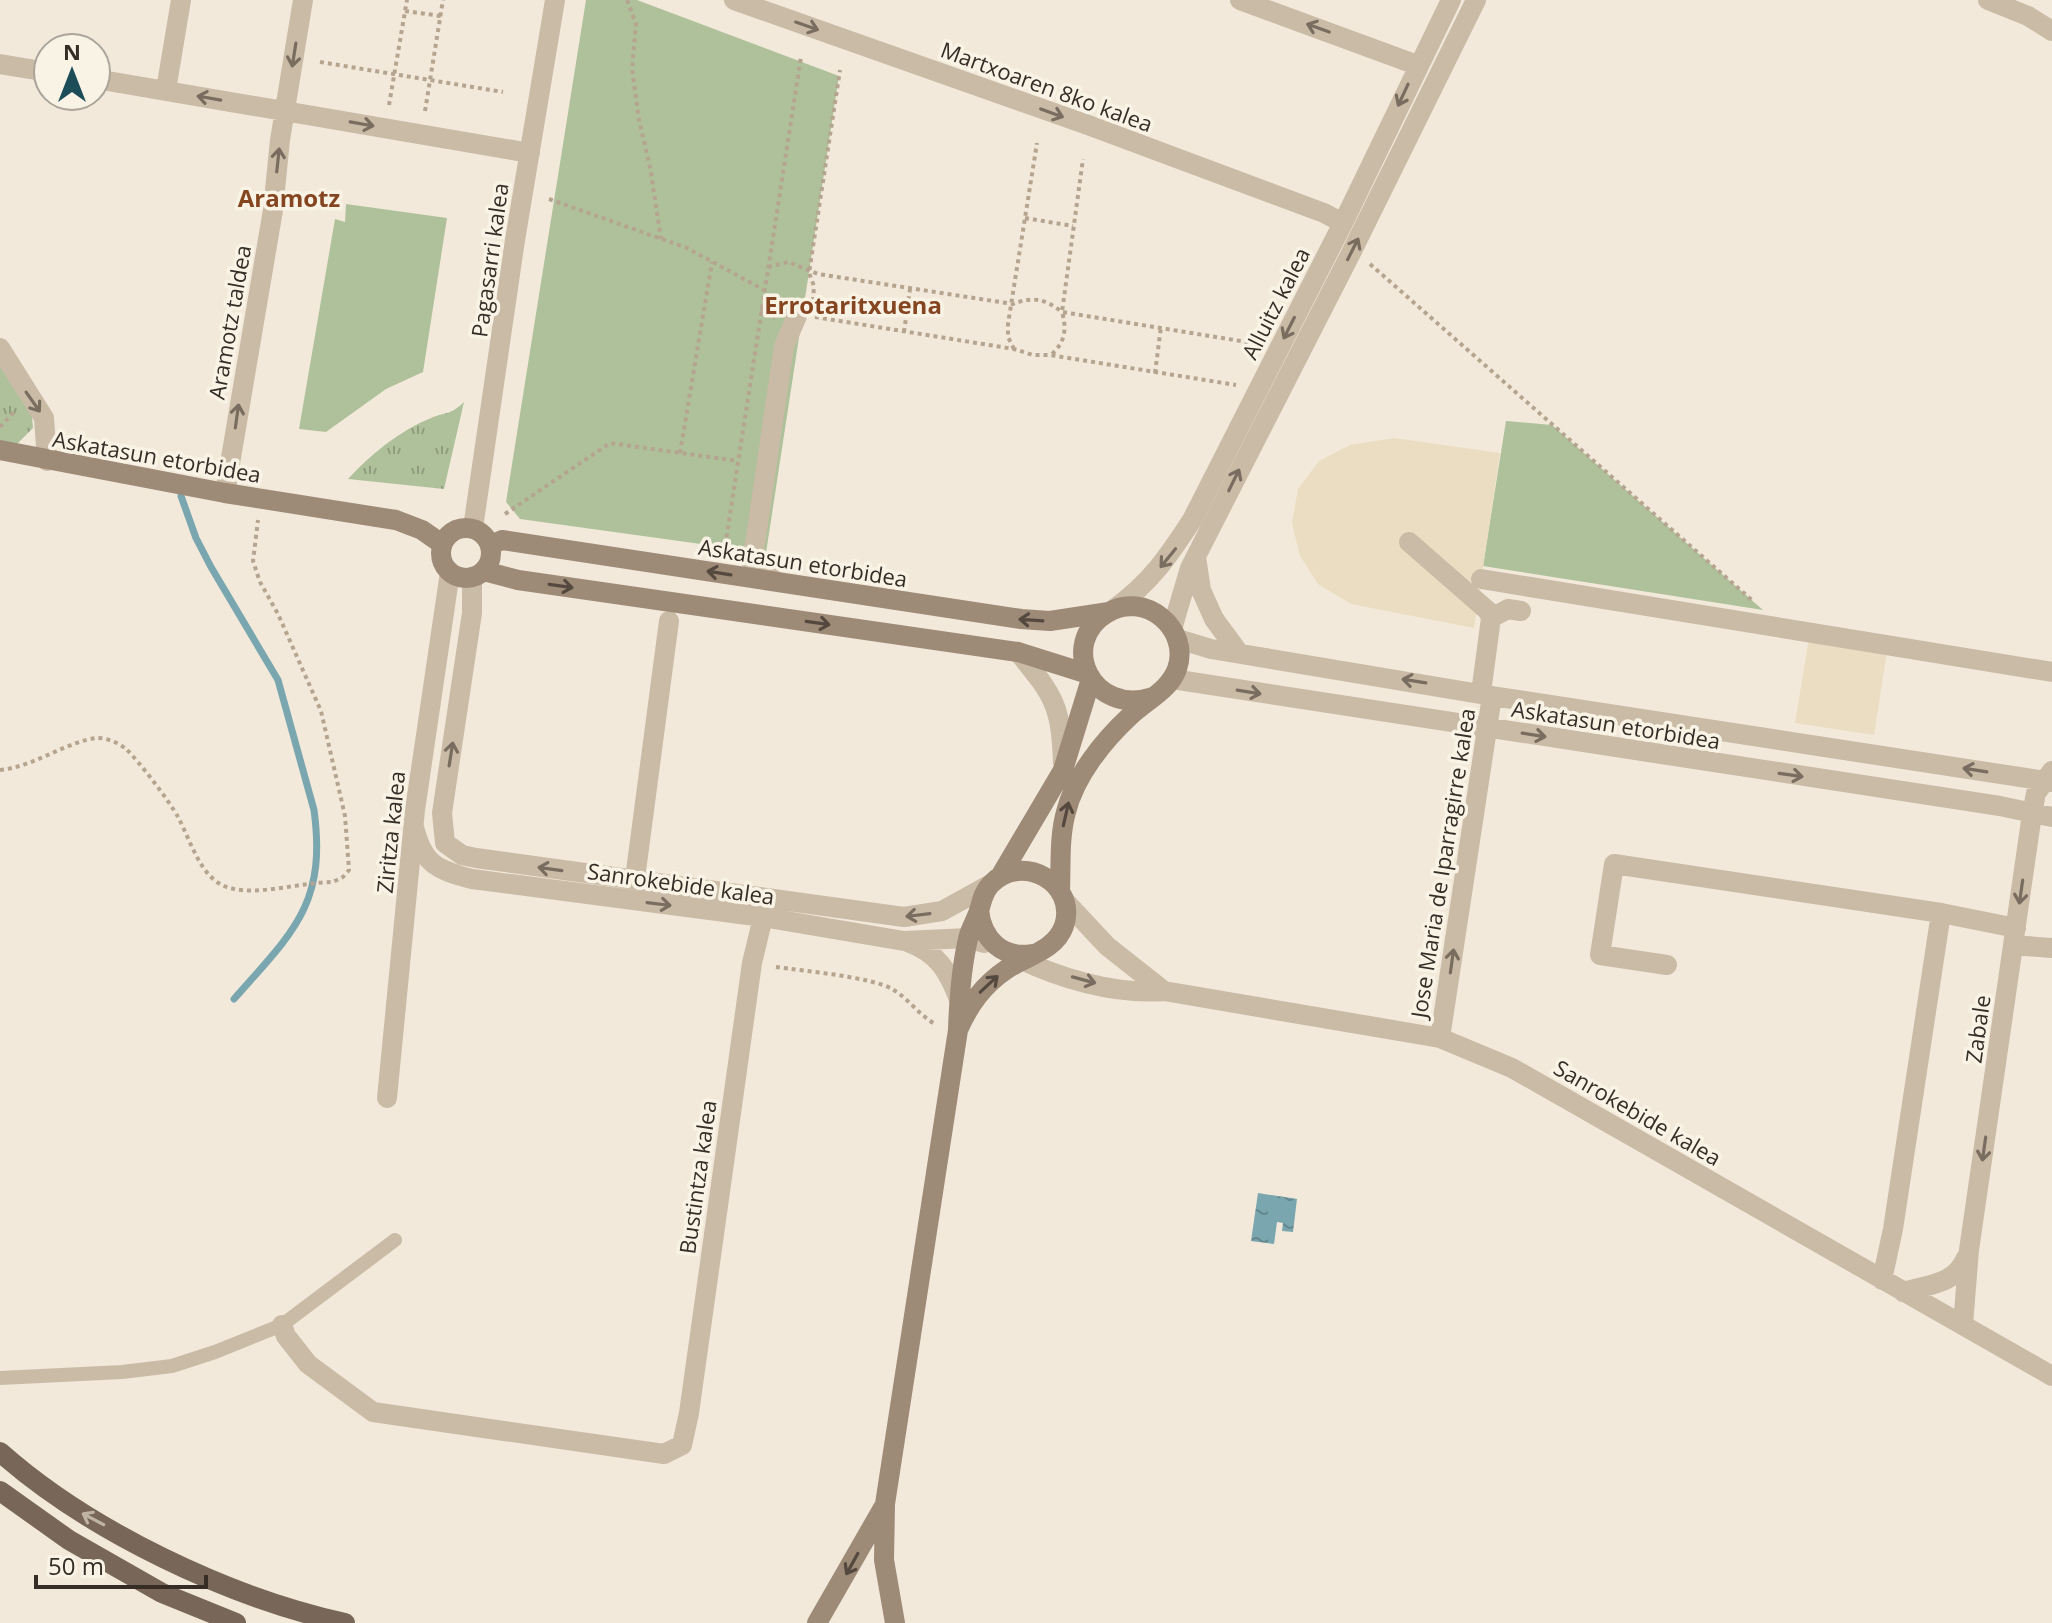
<svg xmlns="http://www.w3.org/2000/svg" width="2052" height="1623" font-family="'Open Sans',sans-serif">
<style>
.grass{fill:url(#grass-tufts)}
.green{fill:#afc19a}
.plaza{fill:#eaddc1}
.water{fill:url(#water-ripples)}
.lines{fill:none;stroke-linecap:round;stroke-linejoin:round}
.stream{stroke:#79a6af;stroke-width:7}
.path{stroke:#b5a590;stroke-width:4;stroke-dasharray:4 4;stroke-linecap:butt}
.lane{stroke:#cabba6;stroke-width:14}
.street{stroke:#cabba6;stroke-width:20}
.secondary{stroke:#9d8a77;stroke-width:20}
.primary{stroke:#786758;stroke-width:20}
.oneway{stroke:#796d60}
.oneway2{stroke:#55493f}
.oneway3{stroke:#bfb4a6}
.labels{text-anchor:middle;dominant-baseline:central;stroke-width:7;stroke-linejoin:round;paint-order:stroke}
.street-label{font-size:22px;fill:#362d27;stroke:#f9f3e6}
.neighbourhood-label{font-size:24px;font-weight:bold;fill:#854520;stroke:#f9f3e6}
</style>
<defs>
<pattern id="grass-tufts" width="24" height="20" patternUnits="userSpaceOnUse" patternTransform="scale(2)"><rect width="24" height="20" fill="#afc19a"/><path d="M3 7l-1-3M5 7V3M7 7l1-3M15 17l-1-3M17 17v-4M19 17l1-3" fill="none" stroke="#8f9d7e"/></pattern>
<pattern id="water-ripples" width="26" height="14" patternUnits="userSpaceOnUse" patternTransform="scale(2)"><rect width="26" height="14" fill="#79a6af"/><path d="M2 4q2-2 4 0t4 0M15 11q2-2 4 0t4 0" fill="none" stroke="#64888e"/></pattern>
</defs>
<rect width="100%" height="100%" fill="#f2e9da"/>
<path class="grass" d="M0 348 30 397 33 428 9 452 0 450Z
M464 402 444 489 348 479C371 454 399 431 431 418 448 411 449 416 464 402Z"/>
<path class="green" d="M586 0H637L839 76 766 553 520 519 506 502Z
M346 204 447 218 423 372 386 389 326 432 299 429 335 219 345 222Z
M1506 421 1552 425 1763 610 1483 566Z"/>
<path class="plaza" d="M1394 438 1500 453 1474 628 1351 604 1318 584 1300 556 1292 523 1298 489 1319 461 1350 445Z
M1810 632 1888 645 1874 735 1795 723Z"/>
<path class="water" d="M1258 1193 1297 1199 1293 1232 1282 1231 1283 1223 1277 1222 1274 1244 1251 1241Z"/>
<g class="lines">
<path class="stream" d="M181 496 196 538 211 567 278 680 314 810C327 905 292 933 234 999"/>
<path class="path" d="M627 0 636 24 632 69 639 120 650 167 661 239
M405 11 441 16
M320 62 503 92
M389 105 407 0
M425 111 443 0
M549 199 687 248 764 290
M1025 218 1073 226
M1370 264 1754 602
M768 267 788 262 818 274 1013 304C1033 296 1045 299 1062 312L1259 344
M813 301 814 286 809 273 840 70
M761 308 766 314 775 318
M815 317 1014 349 1033 355H1050L1236 385
M904 332 910 289
M1014 349 1008 337V324L1037 143
M1052 354C1065 342 1067 329 1062 312L1083 159
M1155 373 1161 327
M0 427 15 411
M680 453 712 262
M505 514 610 443 738 461
M724 553 801 57
M0 770C34 767 69 740 98 738 107 738 119 743 126 749 138 760 170 802 178 817 191 841 201 881 230 888 259 896 302 882 333 882L343 877 349 870 345 816 321 711 278 614 260 582 253 561 258 520
M776 967C803 971 872 977 892 989 908 998 919 1015 935 1024"/>
<path class="lane" d="M0 1378 122 1372 172 1366 215 1352 282 1325 395 1240"/>
<path class="street" d="M734 0 1088 125 1324 213 1343 223
M1240 0 1417 65
M1988 0 2028 16 2052 31
M0 64 48 72
M96 79 530 153
M166 90 181 0
M0 348 44 418 47 461
M225 493 273 210 280 140 303 0
M473 528 515 240 555 0
M1409 542 1488 611 1491 618 1481 693
M1196 557 1201 590 1214 619 1239 653
M770 568 752 564 784 346 797 316
M472 577V613L442 813 445 843 462 855 476 858 904 917 942 911 989 885
M1481 579 2052 672
M1114 609C1150 583 1168 557 1192 520L1343 223 1451 0
M1491 618 1508 609 1521 611
M1172 629 1190 568 1351 253 1476 0
M1178 639 1211 649 1492 696 2052 782
M1018 652C1054 696 1061 705 1063 763
M1172 679 2000 806 2052 817
M414 827C423 864 437 870 472 879L763 917 904 941 968 938 984 943
M636 871 669 621
M1064 900 1107 946 1164 991
M908 942C938 953 948 971 959 999
M2013 945 2052 948
M1014 956C1057 978 1115 995 1164 991L1440 1038 1512 1068 2052 1376
M1667 965 1600 955 1614 864 1941 913 2016 928
M1440 1038 1492 696
M387 1098 415 810 450 572
M1882 1280 1893 1229 1941 913
M1903 1292C1930 1284 1954 1285 1966 1258
M282 1325 286 1336 308 1364 373 1412 664 1454 682 1445 689 1413 752 963 763 917
M1963 1325 1969 1250 2032 814 2036 793 2052 771"/>
<path class="secondary" d="M0 450 225 493 396 520 422 530 442 544
M441 553a25 25 0 1 1 50 0a25 25 0 1 1-50 0Z
M491 545 502 540 1021 619 1050 621 1109 612
M484 571 518 580 1018 652 1088 674
M1001 875 1063 770 1091 679
M1060 891C1061 865 1059 837 1066 812 1075 776 1103 741 1130 716 1145 701 1169 691 1177 669 1191 629 1145 590 1107 613 1057 643 1092 717 1153 697
M979 910C982 939 1002 959 1032 954
M817 1623 883 1508
M895 1623 884 1560 885 1504 958 1030C959 1000 961 969 968 939 970 929 976 920 979 911 982 901 983 892 991 884 1022 852 1078 883 1064 926 1055 951 1026 956 1007 969 983 985 969 1005 958 1030"/>
<path class="primary" d="M0 1452C89 1531 230 1598 345 1623
M0 1491 69 1540 162 1593 236 1623"/>
</g>
<defs><path id="oneway-shaft" d="M-6 0H5M1.5-3L5.5 0L1.5 3" fill="none" stroke-width="1.6" stroke-linecap="round" stroke-linejoin="round" transform="scale(2)"/></defs>
<g class="oneway">
<use href="#oneway-shaft" transform="translate(807 26) rotate(19)"/>
<use href="#oneway-shaft" transform="translate(1318 28) rotate(-160)"/>
<use href="#oneway-shaft" transform="translate(294 55) rotate(99)"/>
<use href="#oneway-shaft" transform="translate(1403 95) rotate(115)"/>
<use href="#oneway-shaft" transform="translate(209 98) rotate(-170)"/>
<use href="#oneway-shaft" transform="translate(1052 113) rotate(20)"/>
<use href="#oneway-shaft" transform="translate(362 124) rotate(10)"/>
<use href="#oneway-shaft" transform="translate(278 160) rotate(-84)"/>
<use href="#oneway-shaft" transform="translate(1353 249) rotate(-63)"/>
<use href="#oneway-shaft" transform="translate(1289 328) rotate(117)"/>
<use href="#oneway-shaft" transform="translate(33 402) rotate(55)"/>
<use href="#oneway-shaft" transform="translate(237 416) rotate(-82)"/>
<use href="#oneway-shaft" transform="translate(1234 480) rotate(-64)"/>
<use href="#oneway-shaft" transform="translate(1168 558) rotate(129)"/>
<use href="#oneway-shaft" transform="translate(1414 681) rotate(-171)"/>
<use href="#oneway-shaft" transform="translate(1249 692) rotate(9)"/>
<use href="#oneway-shaft" transform="translate(1534 735) rotate(9)"/>
<use href="#oneway-shaft" transform="translate(451 754) rotate(-81)"/>
<use href="#oneway-shaft" transform="translate(1975 770) rotate(-171)"/>
<use href="#oneway-shaft" transform="translate(1791 775) rotate(8)"/>
<use href="#oneway-shaft" transform="translate(550 869) rotate(-172)"/>
<use href="#oneway-shaft" transform="translate(2021 892) rotate(98)"/>
<use href="#oneway-shaft" transform="translate(659 904) rotate(7)"/>
<use href="#oneway-shaft" transform="translate(918 915) rotate(173)"/>
<use href="#oneway-shaft" transform="translate(1452 961) rotate(-82)"/>
<use href="#oneway-shaft" transform="translate(1084 980) rotate(15)"/>
<use href="#oneway-shaft" transform="translate(1984 1149) rotate(98)"/>
</g>
<g class="oneway2">
<use href="#oneway-shaft" transform="translate(719 573) rotate(-171)"/>
<use href="#oneway-shaft" transform="translate(561 586) rotate(8)"/>
<use href="#oneway-shaft" transform="translate(1031 620) rotate(-176)"/>
<use href="#oneway-shaft" transform="translate(818 623) rotate(8)"/>
<use href="#oneway-shaft" transform="translate(1066 814) rotate(-77)"/>
<use href="#oneway-shaft" transform="translate(989 984) rotate(-43)"/>
<use href="#oneway-shaft" transform="translate(852 1564) rotate(119)"/>
</g>
<use class="oneway3" href="#oneway-shaft" transform="translate(93 1519) rotate(-152)"/>
<g class="labels">
<g class="street-label">
<text transform="translate(1047 86) rotate(20)">Martxoaren 8ko kalea</text>
<text transform="translate(489 260) rotate(-82)">Pagasarri kalea</text>
<text transform="translate(1275 303) rotate(-63)">Alluitz kalea</text>
<text transform="translate(229 322) rotate(-80)">Aramotz taldea</text>
<text transform="translate(157 456) rotate(10)">Askatasun etorbidea</text>
<text transform="translate(803 562) rotate(9)">Askatasun etorbidea</text>
<text transform="translate(1616 724) rotate(9)">Askatasun etorbidea</text>
<text transform="translate(390 832) rotate(-84)">Ziritza kalea</text>
<text transform="translate(1442 863) rotate(-81)">Jose Maria de Iparragirre kalea</text>
<text transform="translate(681 883) rotate(8)">Sanrokebide kalea</text>
<text transform="translate(1977 1029) rotate(-82)">Zabale</text>
<text transform="translate(1638 1112) rotate(30)">Sanrokebide kalea</text>
<text transform="translate(697 1177) rotate(-82)">Bustintza kalea</text>
</g>
<g class="neighbourhood-label">
<text x="289" y="197">Aramotz</text>
<text x="853" y="304">Errotaritxuena</text>
</g>
</g>
<g transform="translate(72 72)"><circle r="38" fill="#f9f3e6" stroke="#aba49a" stroke-width="2"/>
<path d="M0-6L14 30L0 20L-14 30Z" fill="#1c4c57"/>
<text y="-12" font-size="22" font-weight="bold" text-anchor="middle" fill="#362d27">N</text>
</g>
<path d="M36 1575v12h170v-12" fill="none" stroke="#362d27" stroke-width="4"/>
<text x="48" y="1575" font-size="24" fill="#362d27" stroke="#f9f3e6" stroke-width="6" paint-order="stroke">50 m</text>
</svg>
